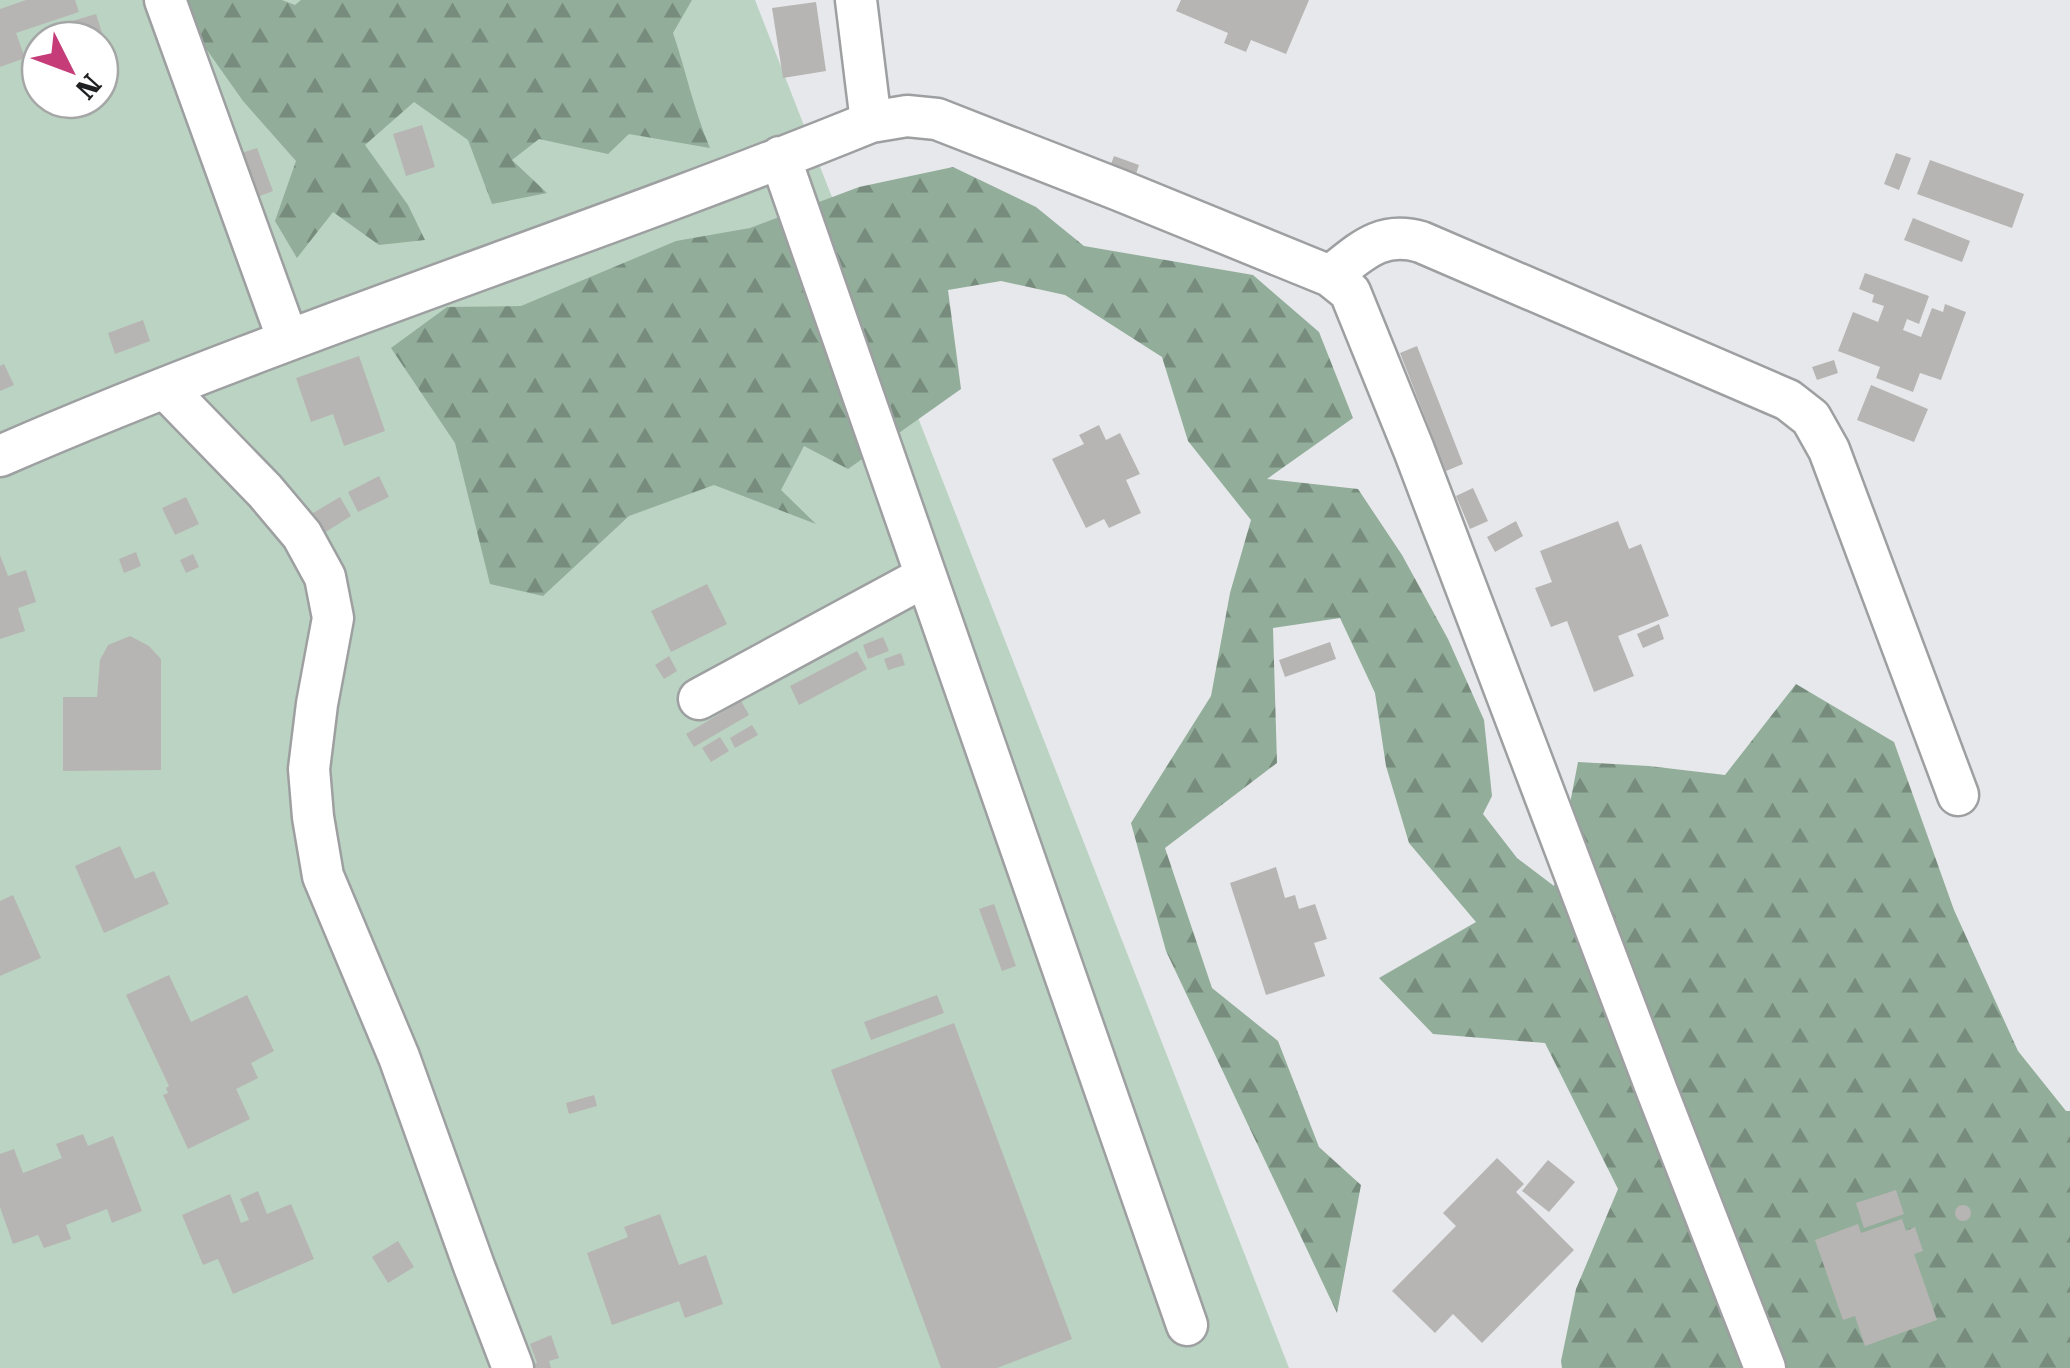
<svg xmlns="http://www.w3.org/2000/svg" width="2070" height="1368" font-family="'Roboto Serif',serif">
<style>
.green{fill:#bbd3c2;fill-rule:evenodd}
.forest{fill:url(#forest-firs)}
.building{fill:#b7b5b3}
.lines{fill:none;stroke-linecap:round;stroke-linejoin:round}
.minor-casing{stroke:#9d9fa1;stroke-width:45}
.minor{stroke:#fff;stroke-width:40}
</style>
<defs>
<pattern id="forest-firs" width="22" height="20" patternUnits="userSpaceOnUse" patternTransform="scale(2.5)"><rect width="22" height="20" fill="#92ad9a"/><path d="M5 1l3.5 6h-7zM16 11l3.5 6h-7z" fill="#778c7d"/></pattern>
</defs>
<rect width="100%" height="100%" fill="#e7e8eb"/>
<path class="green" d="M0 0H755L1289 1368H0ZM40 40H100V100H40Z"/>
<path class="forest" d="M184 0H282L295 5 301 0H692L673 33C686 71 694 111 710 148L629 134 608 154 539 139 512 160 547 193 492 204 468 140 414 102 365 145 408 205 425 240 379 245 333 212 297 258 275 221 296 161 243 101 190 26Z
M953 167 1036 207 1084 246 1253 275 1319 332 1353 418 1267 479 1358 489 1402 555 1448 639 1484 720 1492 796 1483 814 1517 858 1554 886 1578 762 1649 766 1725 775 1796 684 1894 742 1954 910 2018 1051 2066 1111H2070V1368H1562L1561 1361 1576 1289 1618 1189 1545 1043 1433 1034 1379 978 1476 922 1409 843 1386 766 1375 693 1340 618 1273 628 1277 763 1165 848 1212 988 1278 1041 1319 1147 1361 1185 1337 1313 1166 951 1131 823 1211 696 1230 593 1251 520 1188 441 1162 357 1065 295 1001 281 948 290 961 389 848 469 804 446 781 490 816 524 714 485 629 516 543 596 490 584 455 443 391 348 447 307 521 306 676 241 750 228 859 187Z"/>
<path class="building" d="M26 0H75L79 12 16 33 25 58 0 67V9Z
M1181 0H1309L1286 54 1251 40 1246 52 1224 43 1228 33 1176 11Z
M816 2 826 71 783 78 772 8Z
M96 14 112 64 100 68V40H78L72 21Z
M422 125 435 167 406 176 393 134Z
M257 148 273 191 257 197 242 153Z
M1896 153 1911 158 1899 190 1884 184Z
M1114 156 1139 165 1132 186 1106 177Z
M1930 160 2024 194 2012 228 1917 194Z
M1913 218 1970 241 1962 262 1904 240Z
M1865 273 1929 296 1919 324 1907 319 1903 330 1921 337 1932 308 1943 312 1945 304 1966 312 1941 380 1920 373 1913 392 1876 378 1880 367 1838 351 1853 312 1878 322 1884 306 1872 302 1874 295 1859 289Z
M143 320 150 341 115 354 108 333Z
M1417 346 1463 464 1446 471 1400 353Z
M359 356 385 431 344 446 333 414 311 422 296 378Z
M1834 360 1838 373 1817 380 1812 367Z
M4 364 14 385 0 391V366Z
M1871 385 1928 409 1914 442 1857 420Z
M1099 425 1106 440 1120 433 1140 474 1126 480 1141 513 1109 528 1104 519 1086 528 1052 459 1084 444 1079 435Z
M379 476 389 497 358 512 348 492Z
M1473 488 1488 521 1470 529 1456 496Z
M186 497 199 524 175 535 162 508Z
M340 497 351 516 324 533 313 513Z
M1516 521 1523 536 1495 552 1487 537Z
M1618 521 1629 549 1641 544 1669 616 1618 636 1634 676 1594 692 1567 621 1551 627 1535 588 1552 582 1540 551Z
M136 552 141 566 124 573 119 559Z
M193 554 199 567 186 573 180 560Z
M0 555 8 576 26 570 36 602 18 608 25 631 0 639Z
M707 584 727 624 671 652 651 611Z
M1659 624 1664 639 1643 648 1637 634Z
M130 636 149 646 161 659V770L63 771V697H97L100 660 108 645Z
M883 637 889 651 868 659 863 645Z
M1330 642 1336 659 1285 677 1279 660Z
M857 651 867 669 799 705 790 686Z
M901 653 905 665 888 670 884 659Z
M669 656 677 671 664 679 655 665Z
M741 701 749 715 694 747 686 734Z
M752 725 758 735 735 748 730 738Z
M720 737 729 751 711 762 702 748Z
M120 846 135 879 154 871 169 904 104 933 75 866Z
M1276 867 1285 898 1295 895 1299 909 1315 904 1327 939 1314 943 1325 976 1266 995 1230 883Z
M13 895 41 958 0 976V901Z
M994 904 1016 966 1002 971 979 909Z
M169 975 191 1022 247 995 274 1051 251 1063 258 1078 236 1089 250 1119 188 1149 163 1095 168 1093 166 1088 169 1086 126 995Z
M937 995 944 1013 871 1040 864 1022Z
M954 1023 1072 1339 997 1368H941L831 1070Z
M594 1095 597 1106 569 1114 566 1103Z
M83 1134 88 1146 113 1136 142 1211 112 1223 107 1209 66 1225 71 1239 44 1248 38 1235 13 1244 0 1207V1154L14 1149 23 1173 62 1158 56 1144Z
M1497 1158 1524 1184 1516 1192 1574 1250 1482 1343 1453 1314 1435 1333 1392 1291 1456 1226 1443 1213Z
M1548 1160 1575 1182 1549 1212 1522 1191Z
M1896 1190 1904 1214 1864 1228 1856 1203Z
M258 1191 267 1214 291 1204 314 1259 233 1294 218 1259 203 1265 182 1215 230 1194 241 1223 249 1220 240 1199Z
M1955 1213a8 8 0 1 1 16 0a8 8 0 1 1-16 0Z
M660 1214 679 1265 706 1255 723 1304 685 1318 679 1301 612 1325 587 1253 628 1237 624 1227Z
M1902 1219 1906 1231 1915 1227 1923 1251 1914 1254 1937 1320 1865 1346 1855 1316 1843 1320 1815 1240 1858 1224 1861 1233Z
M398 1241 414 1267 388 1283 372 1257Z
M551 1335 559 1358 549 1361 551 1368H523L537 1363 530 1344Z"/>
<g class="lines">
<defs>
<path id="minor" d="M165 0 288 340
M856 0 871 122
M780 157 1187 1325
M1330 276C1360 253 1380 230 1421 242L1788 400 1811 418 1829 450 1958 795
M165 388 265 491 302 535 325 577 333 618 317 704 309 769 313 817 323 876 399 1057 474 1266 513 1368
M0 456C285 332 583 239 871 122L907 116 937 119 1119 190 1330 276 1350 292 1414 450 1657 1091 1765 1368
M699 699 926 576"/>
</defs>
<use href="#minor" class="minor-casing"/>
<use href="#minor" class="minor"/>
</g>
<g transform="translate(70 70) rotate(132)"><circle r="48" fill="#ffffff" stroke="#a5a6a6" stroke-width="2.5"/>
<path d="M0-8L18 38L0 25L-18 38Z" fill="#c53c78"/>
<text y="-15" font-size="28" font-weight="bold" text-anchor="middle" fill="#1f2021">N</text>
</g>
</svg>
